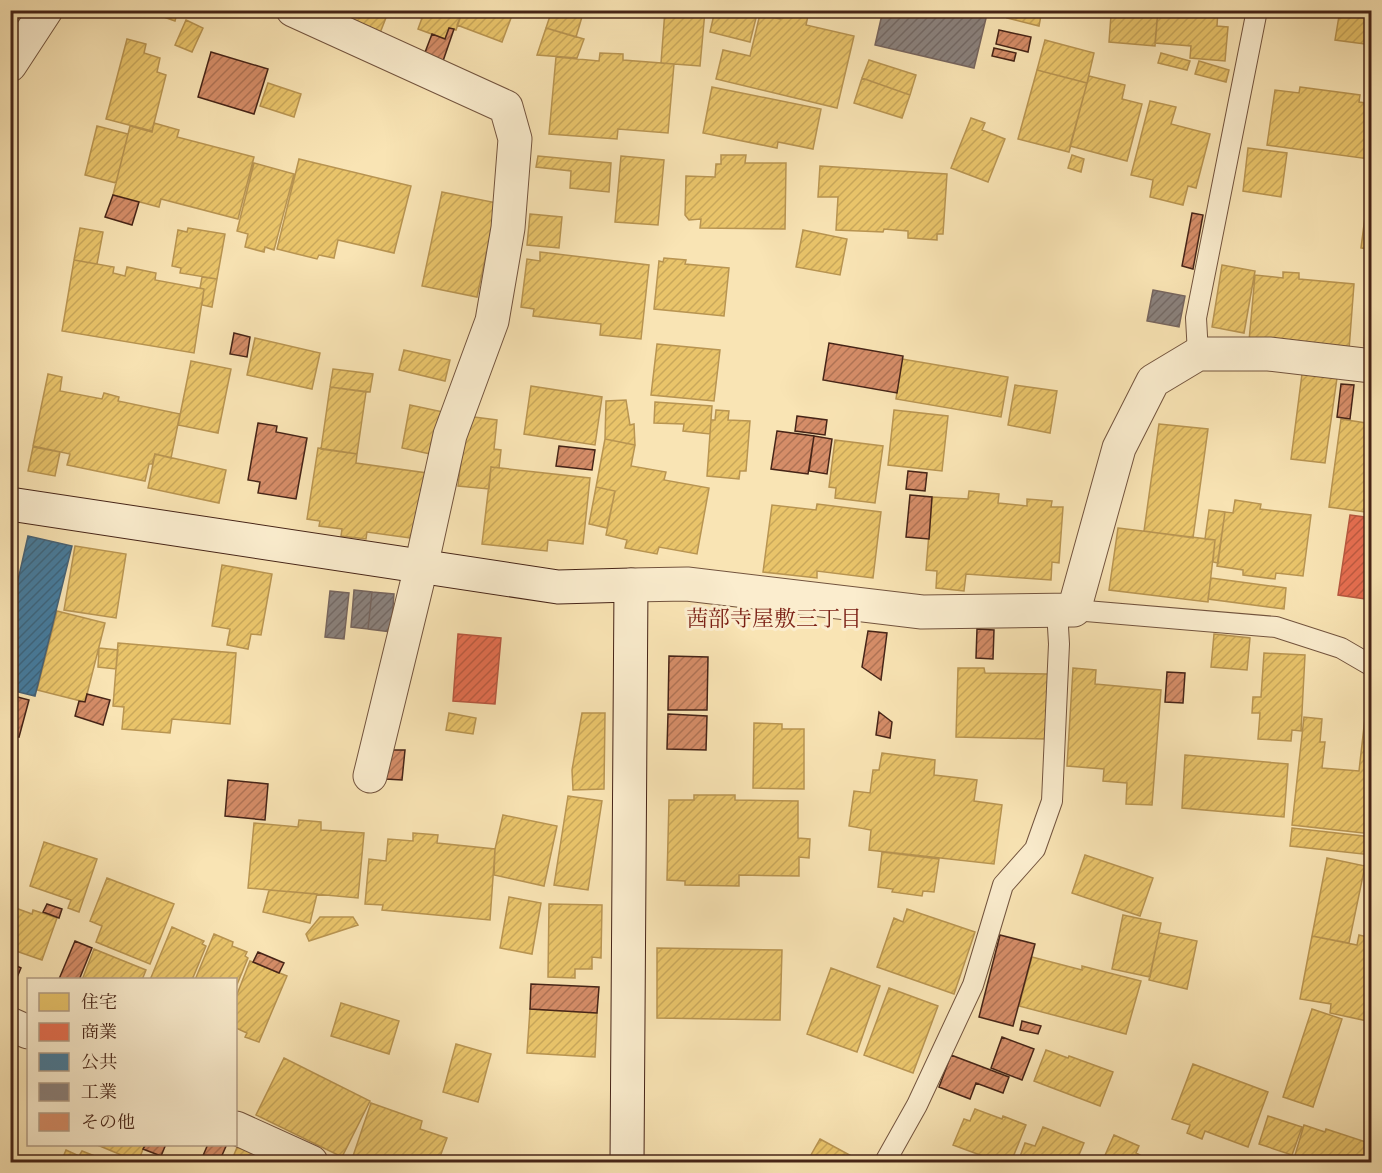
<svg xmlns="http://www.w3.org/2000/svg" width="1382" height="1173" font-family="'IM FELL English','Noto Serif JP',serif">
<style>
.homes{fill:url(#homes-hatch);stroke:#b89451;stroke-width:1.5}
.shops{fill:url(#shops-hatch);stroke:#b75840;stroke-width:1.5}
.public{fill:url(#public-hatch);stroke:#456175;stroke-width:1.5}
.industry{fill:url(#industry-hatch);stroke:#76655e;stroke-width:1.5}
.building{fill:url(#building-hatch);stroke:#462417;stroke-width:1.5}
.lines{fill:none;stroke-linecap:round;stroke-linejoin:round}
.lane-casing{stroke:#73543e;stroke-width:22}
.street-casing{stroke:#73543e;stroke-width:35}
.secondary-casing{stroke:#462417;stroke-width:35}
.lane{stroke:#fbedce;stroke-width:20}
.street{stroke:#fbedce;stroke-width:33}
.secondary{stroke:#fbedce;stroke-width:33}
.labels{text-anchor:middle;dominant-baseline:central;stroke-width:6;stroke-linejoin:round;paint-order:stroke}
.neighbourhood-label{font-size:22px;fill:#7a1f14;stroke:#fbedce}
</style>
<defs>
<pattern id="homes-hatch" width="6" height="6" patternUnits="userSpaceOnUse" patternTransform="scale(1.5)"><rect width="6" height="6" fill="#e9c46a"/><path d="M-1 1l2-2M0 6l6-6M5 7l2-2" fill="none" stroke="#c9a85b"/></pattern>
<pattern id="shops-hatch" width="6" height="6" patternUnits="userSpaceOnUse" patternTransform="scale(1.5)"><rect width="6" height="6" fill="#e76f51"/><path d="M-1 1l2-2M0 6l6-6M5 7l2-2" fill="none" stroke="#bd5b42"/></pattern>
<pattern id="public-hatch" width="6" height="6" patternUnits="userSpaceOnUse" patternTransform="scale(1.5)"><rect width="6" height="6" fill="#457b9d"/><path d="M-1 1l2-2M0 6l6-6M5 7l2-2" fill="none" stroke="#3b657f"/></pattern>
<pattern id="industry-hatch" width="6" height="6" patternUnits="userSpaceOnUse" patternTransform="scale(1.5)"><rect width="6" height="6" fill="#8a817c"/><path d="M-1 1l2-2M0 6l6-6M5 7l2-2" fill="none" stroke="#736965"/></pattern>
<pattern id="building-hatch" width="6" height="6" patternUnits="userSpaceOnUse" patternTransform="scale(1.5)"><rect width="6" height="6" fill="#d58d68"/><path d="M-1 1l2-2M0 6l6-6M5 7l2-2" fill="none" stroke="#af7355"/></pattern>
</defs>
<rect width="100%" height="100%" fill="#f9e4b4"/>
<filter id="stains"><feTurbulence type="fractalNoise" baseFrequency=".00333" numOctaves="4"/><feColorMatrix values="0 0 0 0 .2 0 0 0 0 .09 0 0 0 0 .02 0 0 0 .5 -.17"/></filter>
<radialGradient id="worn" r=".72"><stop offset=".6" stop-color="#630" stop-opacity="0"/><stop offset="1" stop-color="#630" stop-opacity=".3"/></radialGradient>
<path class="homes" d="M144 10H178L175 21Z
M325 10H389L380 33Z
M405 10H463L456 30 449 28 445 39 418 29 422 18 404 12Z
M463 10H514L502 42 457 25Z
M552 10H584L576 37 546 28Z
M665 10 705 11 700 66 661 63Z
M715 10H758L750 42 710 32Z
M781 10 808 16 806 25 854 36 837 108 716 79 723 50 750 56 760 14 780 19Z
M1009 10H1042L1039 26 1007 18Z
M1121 10H1158L1155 46 1109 42 1111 15 1121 16Z
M1158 10H1218L1217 26 1228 27 1225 61 1190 58 1191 46 1155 43Z
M1331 10H1372V45L1335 40 1339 16 1331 15Z
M186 20 203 28 192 52 175 45Z
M546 28 584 39 577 58 537 55Z
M127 39 146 44 144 53 160 58 157 72 166 75 152 131 106 119Z
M1045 40 1094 53 1087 83 1037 70Z
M600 53 623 54V60L674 64 668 133 618 129 617 139 549 134 556 57 599 61Z
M1161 53 1190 61 1187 70 1158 63Z
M869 60 916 75 910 95 862 78Z
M1199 61 1229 70 1226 82 1195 74Z
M1037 70 1087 83 1069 152 1018 139Z
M1089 76 1125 85 1122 99 1142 104 1127 161 1070 146Z
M862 78 910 95 902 118 854 103Z
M268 83 301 94 294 117 260 106Z
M712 87 821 109 813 149 778 142 777 148 703 133Z
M1300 87 1360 95 1359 102 1372 104V140L1369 159 1267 145 1275 90 1299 93Z
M1150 101 1176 107 1171 124 1210 134 1196 188 1188 186 1183 205 1150 197 1153 180 1131 175Z
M971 118 985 123 982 130 1005 139 988 182 951 168Z
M154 123 179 130 177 137 254 157 238 219 161 199 159 207 113 195 130 126 152 132Z
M97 126 128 134 116 183 85 175Z
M1248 148 1287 153 1281 197 1243 191Z
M1372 150V190H1366Z
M721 155H746L745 163H786L785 229 700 228 701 219 689 220 685 215 686 176 715 177 716 164H721Z
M1072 155 1084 159 1081 172 1068 168Z
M538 156 611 163 609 192 570 188 571 171 536 167Z
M621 156 664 160 658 225 615 222Z
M299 159 411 186 394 253 338 240 334 258 319 255 317 259 277 249Z
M254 163 294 174 274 250 265 247 264 252 245 247 248 234 237 231Z
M820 166 947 174 943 234H937V240L908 238V231L884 229 883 232 836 230 838 197H818Z
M442 192 497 203 477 297 422 286Z
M1368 194H1372V250L1361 248Z
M530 214 562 217 559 248 527 245Z
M80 228 103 232 97 264 74 260Z
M188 228 225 234 217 279 180 273 181 268 172 266 178 230 187 232Z
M803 230 847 239 840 275 796 267Z
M540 252 649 265 641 339 600 335 601 324 533 316 534 309 521 307 527 259 540 261Z
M664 258 686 260 685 264 729 268 724 316 654 309 659 261 663 262Z
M74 260 114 267 113 273 125 276 127 267 156 273 155 280 204 289 194 353 62 331Z
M1222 265 1255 271 1244 333 1212 327Z
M1283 272 1299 273V279L1354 284 1349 350 1249 341 1255 275 1283 278Z
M202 277 217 279 212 307 202 305 204 289 200 288Z
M1368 293H1372V345H1364Z
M255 338 320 353 312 389 247 375Z
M657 344 720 350 714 401 651 395Z
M404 350 450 360 445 381 399 370Z
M902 359 1008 377 1001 417 896 399Z
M191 361 231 369 218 433 178 425Z
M333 369 373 374 370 392 330 387Z
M48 374 62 377 60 391 102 399 104 393 119 397 118 401 180 414 171 458 155 454 152 464H149L145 481 67 465 70 454 33 446Z
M1302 374 1337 378 1325 463 1291 459Z
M1015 385 1057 391 1050 433 1008 425Z
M531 386 602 397 595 445 524 434Z
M330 387 366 392 357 454 321 449Z
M626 400 630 425 634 424 635 445 605 439 606 401Z
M655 402 712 406 710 434 683 431 684 424 654 423Z
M410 405 448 413 440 456 402 448Z
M716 410 729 411 728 420 750 421 746 471H740L739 479 707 476 711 420H715Z
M894 410 948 416 942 471 888 465Z
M466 416 497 420 494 449 501 450 499 468 491 467 489 489 458 486Z
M1341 419 1372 424V447L1366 490H1372V513L1329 507Z
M1159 424 1208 429 1193 538 1144 531Z
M605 439 635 445 631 466 666 472 664 480 709 488 697 554 659 547 657 554 625 548 627 540 606 535 615 491 596 487Z
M835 440 883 446 875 503 835 498 836 488 829 487Z
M33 447 60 452 55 476 28 471Z
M318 448 357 454 356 463 427 473 417 539 367 532 366 539 341 536 342 529 319 526 320 521 307 519Z
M155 454 226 470 219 503 148 488Z
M491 467 590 478 583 544 548 540 547 551 482 544Z
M596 487 615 491 607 528 589 524Z
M969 491 999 494 998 503 1027 506V499L1052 501 1051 507H1063L1059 563 1052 562 1051 580 966 574 964 591 936 588 937 571 926 570 932 497 968 499Z
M1235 500 1261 504 1260 509 1311 515 1303 576 1276 573 1275 579 1243 575V570L1217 566 1225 512 1233 513Z
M817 504 881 512 873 578 817 571V578L763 572 772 505 816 510Z
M1209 510 1225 512 1218 563 1213 562 1215 540 1205 539Z
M1118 528 1215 540 1208 602 1109 590Z
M75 546 126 554 116 618 64 610Z
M222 565 272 574 261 635 251 634 248 649 227 645 230 629 212 626Z
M1211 578 1286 588 1284 609 1208 599Z
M57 611 105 623 85 702 37 690Z
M1214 634 1250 638 1247 670 1211 667Z
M118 643 236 653 230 724 172 719 170 733 122 729 124 707 113 706Z
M99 648 118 650 116 669 98 667Z
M1264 653 1305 655 1301 731 1292 730 1291 741 1258 739 1260 713H1252L1253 697H1261Z
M958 668H984L985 673 1048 674 1045 739 956 737Z
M1073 668 1096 670 1095 684 1161 690 1152 805 1126 804 1127 783 1103 781 1104 769 1067 766Z
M1367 700 1372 702V834L1292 825 1304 717 1322 719 1320 742H1325L1322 768 1359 771Z
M449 713 476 718 473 734 446 730Z
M582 713H605L604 789 573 790 572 770Z
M754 723 782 724V729H804V789L753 788Z
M882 753 935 760 934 775 977 780 974 801 1002 805 994 864 869 850 871 830 849 826 854 791 870 793 873 770H879Z
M1185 755 1288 764 1284 817 1182 808Z
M694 795H735V800L798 801V838L810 839 809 858 799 857V876L739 875V886L685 885V881L667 880 669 800H694Z
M568 796 602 801 588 890 554 885Z
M503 815 557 826 544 886 494 875 495 849Z
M299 820 321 822V830L364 833 358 898 248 888 254 823 298 827Z
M1292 828 1372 837V855L1290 846Z
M413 833 438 835 437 843 495 849 490 920 382 910 383 905 365 904 369 859 386 861 388 839 413 841Z
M44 842 97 859 79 912 68 908 71 900 30 886Z
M882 852 939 859 934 892 923 891 922 896 892 892 893 889 878 887Z
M1085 855 1153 878 1140 916 1072 893Z
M1327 858 1365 866 1349 943 1312 936Z
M107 878 174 904 150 964 96 942 102 926 90 921Z
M269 890 317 894 310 923 263 912Z
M509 897 541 903 532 954 500 948Z
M549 904 602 905 601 958 592 957V969H575V978L548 977Z
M10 906 32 914 33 910 57 918 42 960 10 949Z
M907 909 975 932 954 994 877 967 894 918 903 922Z
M1123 915 1161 923 1150 977 1112 969Z
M320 917H353L358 925 309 941 306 934Z
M172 927 204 941 202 944 206 946 192 980H150Z
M1159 933 1197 941 1187 989 1149 980Z
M214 934 233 942 232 946 247 952 245 956 248 958 236 987V980H195Z
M1359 935 1372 938V1022L1330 1013 1331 1004 1300 999 1312 936 1357 945Z
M657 948 782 950 780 1020 657 1018Z
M94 949 146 970 142 980H82Z
M1032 957 1082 970V966L1141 981 1126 1034 1019 1006Z
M250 961 287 976 259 1042 245 1037 247 1033 236 1028V997Z
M831 968 880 986 857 1052 807 1034Z
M889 988 938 1006 913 1073 864 1055Z
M341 1003 399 1021 389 1054 331 1036Z
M530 1009 597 1013 595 1057 527 1053Z
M1312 1009 1342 1019 1313 1107 1283 1097Z
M456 1044 491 1054 478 1102 443 1092Z
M1046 1050 1068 1058 1069 1056 1113 1072 1100 1106 1034 1081Z
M284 1058 370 1101 342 1157 256 1115Z
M1193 1064 1268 1092 1248 1147 1205 1131 1202 1139 1187 1133 1190 1125 1172 1119Z
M371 1103 422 1121 420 1129 447 1138 438 1162H351Z
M975 1109 1002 1119 1003 1116 1026 1125 1011 1162H999L953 1145 964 1119 970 1121Z
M1268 1116 1302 1127 1292 1155 1259 1144Z
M1304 1125 1325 1132 1326 1129 1372 1144V1162H1293Z
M1043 1127 1084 1143 1076 1162H1018L1025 1143 1035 1146Z
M1114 1135 1139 1146 1136 1153 1153 1162H1102Z
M820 1139 857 1159 855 1162H807Z
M95 1144H145L138 1162Z
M238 1145 258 1154 255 1162H231Z
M66 1150 79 1156 82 1151 110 1162H61Z"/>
<path class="shops" d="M1350 515 1372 518V600L1338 595Z
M458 634 501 638 495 704 453 701Z"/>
<path class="public" d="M28 536 72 546 35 696 10 690V578L18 580Z"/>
<path class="industry" d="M883 10H988L974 68 875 45Z
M1153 290 1185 296 1179 327 1147 321Z
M354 590 372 592 368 629 351 627Z
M330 591 349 593 344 639 325 637Z
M372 592 394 594 391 632 368 629Z"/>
<path class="building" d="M449 28 454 29 443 61 424 55 432 34 445 39Z
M999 30 1031 37 1028 52 996 44Z
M994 48 1016 53 1014 61 992 56Z
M211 52 268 69 254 114 198 97Z
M113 195 139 202 132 225 105 217Z
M1192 213 1203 215 1193 269 1182 266Z
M234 333 250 337 247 357 230 354Z
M829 343 903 356 897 393 823 380Z
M1341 384 1354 385 1350 419 1337 417Z
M797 416 827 420 825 435 795 431Z
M258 423 277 426 276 432 307 438 296 499 258 493 260 482 248 480Z
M777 431 814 436 808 474 771 469Z
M814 436 832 439 827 474 809 471Z
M559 446 595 450 592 470 556 466Z
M908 471 927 473 925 491 906 489Z
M910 495 932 497 929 539 906 537Z
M977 629 994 630 993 659 976 658Z
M868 631 887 633 881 680 862 667Z
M669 656 708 657 707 710H668Z
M1167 672 1185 673 1183 703 1165 702Z
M87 694 110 700 103 725 75 716 79 701 85 702Z
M10 695 29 700 19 737 10 735Z
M879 712 892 722 890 738 876 735Z
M668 714 707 716 706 750 667 749Z
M389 750H405L402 780 386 779Z
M228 780 268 784 265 820 225 816Z
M47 904 62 909 59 918 43 912Z
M1000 935 1035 944 1013 1026 979 1017Z
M75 941 92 948 79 980H60L59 979Z
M258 952 284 963 279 973 253 962Z
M10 963 21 968 10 994Z
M531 984 599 987 597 1013 530 1009Z
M1022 1021 1041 1026 1038 1034 1020 1030Z
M1002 1037 1034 1049 1022 1080 991 1068Z
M951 1055 1009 1077 1003 1093 976 1083 970 1099 939 1087Z
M146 1144H166L161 1156 143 1149Z
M208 1144H227L219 1162H212L202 1158Z"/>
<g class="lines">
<defs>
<path id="lane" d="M1198 354 1196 318 1257 10
M1074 610 1276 627 1341 648 1372 666
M885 1162 917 1105 973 985 1003 885 1035 849 1052 801 1059 644 1057 610"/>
<path id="street" d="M293 10 506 107 515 139 508 228 492 321 450 435 421 567 370 776
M10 65 46 10
M631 585 687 584 922 612 1074 610 1119 448 1153 381 1198 354H1269L1372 366
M10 1024 28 1032
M236 1128 311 1162"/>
<path id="secondary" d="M10 504 558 587 631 585 627 1162"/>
</defs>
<use href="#lane" class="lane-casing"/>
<use href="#street" class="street-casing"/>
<use href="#secondary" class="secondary-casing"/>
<use href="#lane" class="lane"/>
<use href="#street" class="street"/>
<use href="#secondary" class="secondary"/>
</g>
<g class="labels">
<g class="neighbourhood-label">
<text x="774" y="620">茜部寺屋敷三丁目</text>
</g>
</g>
<rect width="1382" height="1173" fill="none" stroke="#f9e4b4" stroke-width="36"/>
<rect x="12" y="12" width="1358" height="1149" fill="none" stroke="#462417" stroke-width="3"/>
<rect x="18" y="18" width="1346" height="1137" fill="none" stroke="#462417" stroke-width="1.5"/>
<rect x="27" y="978" width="210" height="168" fill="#fbedce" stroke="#b39d85" stroke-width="1.5"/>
<rect x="39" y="993" width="30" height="18" fill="#e9c46a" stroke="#b39d85" stroke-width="1.5"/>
<text x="81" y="1008" font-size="18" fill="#462417">住宅</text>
<rect x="39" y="1023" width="30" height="18" fill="#e76f51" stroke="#b39d85" stroke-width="1.5"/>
<text x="81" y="1038" font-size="18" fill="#462417">商業</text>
<rect x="39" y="1053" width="30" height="18" fill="#457b9d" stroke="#b39d85" stroke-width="1.5"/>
<text x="81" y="1068" font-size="18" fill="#462417">公共</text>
<rect x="39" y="1083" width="30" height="18" fill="#8a817c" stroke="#b39d85" stroke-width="1.5"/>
<text x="81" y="1098" font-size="18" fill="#462417">工業</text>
<rect x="39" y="1113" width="30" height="18" fill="#d58d68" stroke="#b39d85" stroke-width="1.5"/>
<text x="81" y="1128" font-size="18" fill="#462417">その他</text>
<rect width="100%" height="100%" filter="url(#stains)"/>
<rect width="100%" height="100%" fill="url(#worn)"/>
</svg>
